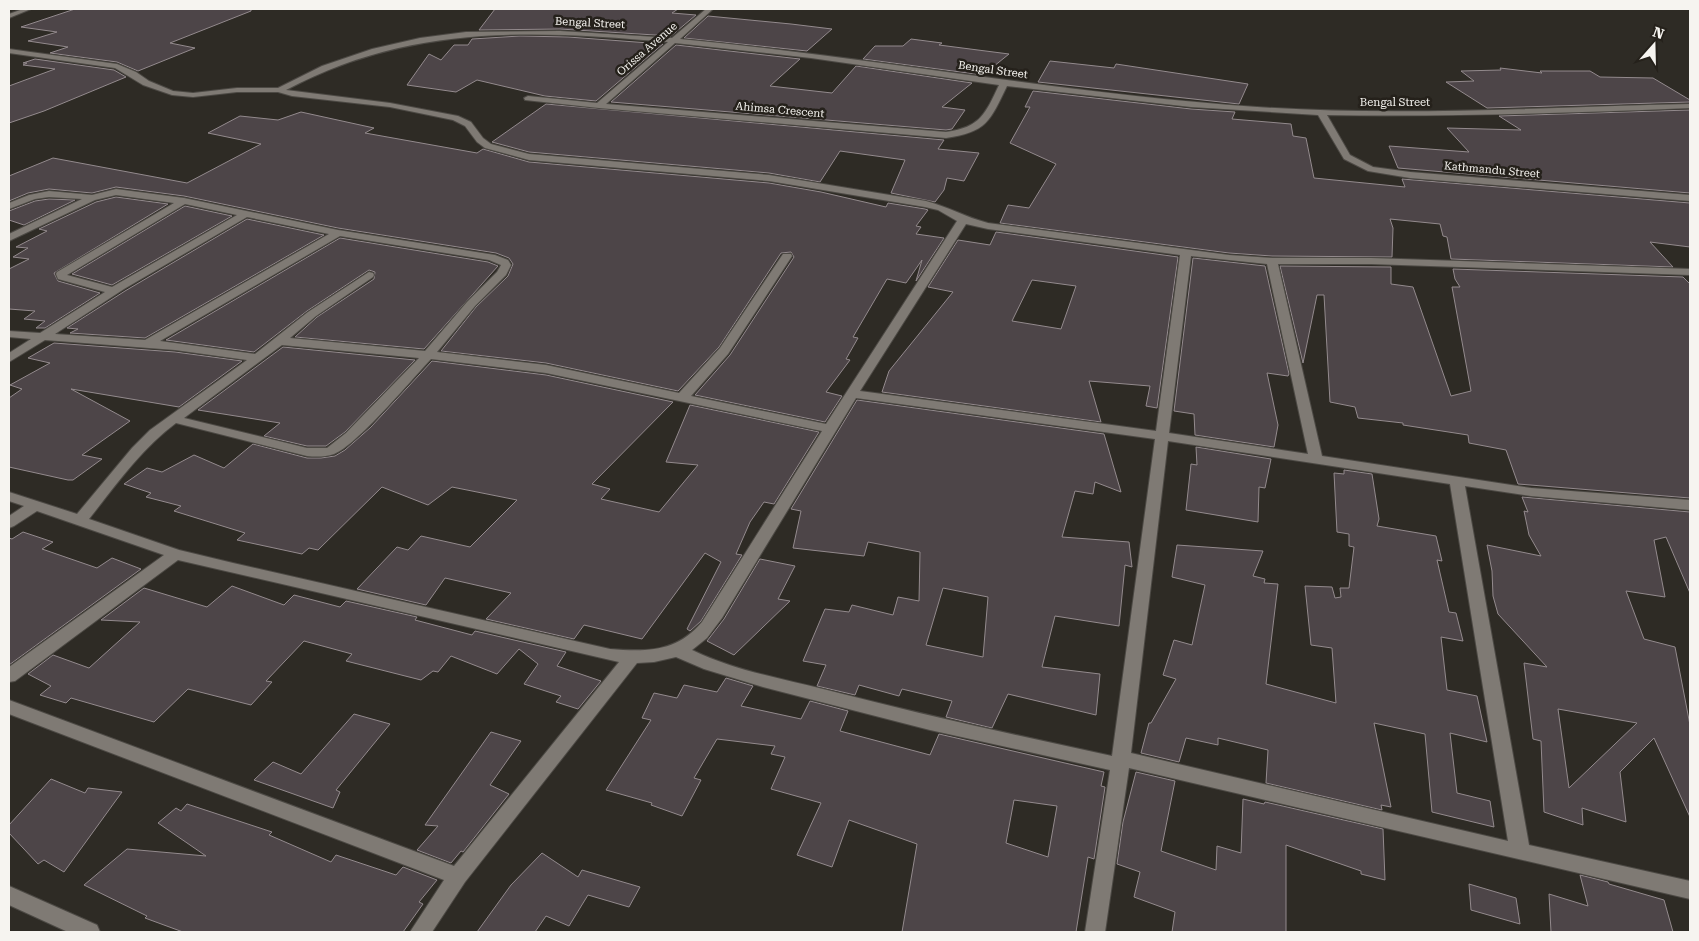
<svg xmlns="http://www.w3.org/2000/svg" width="1699" height="941" font-family="'Roboto Serif',serif">
<style>
.building{fill:#4d4548;stroke:#938a8d;fill-rule:evenodd}
.lines{fill:none;stroke-linecap:round;stroke-linejoin:round}
.minor-casing{stroke:#4c4944;stroke-width:2}
.minor{fill:#7f7a74;fill-rule:evenodd}
.labels{text-anchor:middle;dominant-baseline:central;stroke-width:5;stroke-linejoin:round;paint-order:stroke}
.far-street-label{font-size:11px;fill:#f6f4f0;stroke:#25211b}
</style>
<rect width="100%" height="100%" fill="#2e2b25"/>
<path class="building" d="M75 9H251V11L170 43 195 48 138 71 117 62 50 53 68 47 28 41 57 32 21 27Z
M495 9H678L672 13 696 15 671 36 560 29 479 30Z
M708 16 791 24 832 29 807 51 684 38Z
M520 36 568 37 663 44 596 101 545 96 477 80 456 92 407 85 429 54 441 60 454 45H468L472 39Z
M911 39 942 43 939 45 1009 54 983 75 863 59 875 46H903Z
M676 45 800 59 770 86 832 93 856 66 972 83 942 107 965 110 952 129 946 130 611 102Z
M35 59 114 70 126 77 44 111 9 123V86L55 69 23 65 27 63H23Z
M1050 61 1114 68 1116 64 1248 84 1239 104 1038 82Z
M1500 68 1542 73 1540 71H1590L1600 77 1653 78 1690 100V102L1487 108 1446 82 1474 81 1461 71 1501 70Z
M1033 91 1191 109 1235 112 1232 119 1291 124 1293 136 1306 138 1314 178 1405 187 1402 179 1690 203V247L1650 242 1673 267 1451 259 1447 237 1443 236 1440 224 1390 219 1393 228 1392 257 1272 256 1229 253 1000 223 1008 205 1029 208 1056 164 1010 143 1030 107H1025Z
M546 104 944 140 938 149 979 153 964 181 947 178 944 190 935 202 891 193 905 160 840 151 820 182 769 173 529 152 492 142Z
M1690 110V193L1398 168 1389 146 1469 152 1447 128 1521 130 1499 116Z
M301 112 374 128 365 133 477 153 483 149 529 162 769 183 821 192 886 207 888 203 925 209 928 210 916 226 921 227 916 234 944 238 916 281 922 260 906 283 887 279 853 337 858 338 846 359 850 360 826 392 842 396 825 422 695 395 730 355 794 257 791 252 781 253 719 347 678 391 546 363 441 351 476 307 508 276 513 264 509 258 496 253 338 228 184 196 116 187 92 193 49 189 28 193 9 201V176L53 158 187 183 261 144 208 133 240 116 278 120Z
M116 197 168 204 54 273 58 281 100 293 45 328H36L45 321 24 319 35 311 9 309V269L29 259 13 257 28 248 16 247 47 231 39 229 96 202Z
M49 199 75 200 24 225 9 220V211L35 201Z
M185 206 232 216 112 285 72 274Z
M247 219 324 235 145 338 70 333 78 329 67 328 125 291Z
M996 232 1178 257 1157 408 1146 406 1150 386 1089 381 1101 422 882 392 889 371 953 292 928 287 958 240 990 245ZM1032 280 1076 286 1061 329 1012 321Z
M340 238 488 262 498 266 424 349 295 337 317 317 374 279 375 272 369 270 307 311 254 352 166 340Z
M1193 258 1265 266 1289 374 1288 376 1267 373 1278 425 1274 447 1195 435 1194 414 1174 411Z
M1280 266 1391 267V284L1413 287 1451 396 1471 391 1452 287H1460L1455 279 1453 269 1683 277 1690 284V498L1518 484 1506 450 1469 443 1468 435 1403 425V423L1358 418 1355 407 1330 402 1324 295H1317L1303 363Z
M54 343 175 352 242 361 179 407 71 389 130 421 82 455 102 459 73 480H68L9 467V398L22 389 10 385 50 363 28 358Z
M283 347 415 360 345 432 326 446H307L264 436 280 423 198 410Z
M432 361 546 375 673 402 592 484 610 489 601 499 659 512 698 465 666 462 690 405 819 432 774 504 764 502 750 522 736 554 742 555 701 621 690 631 687 629 721 562 705 553 642 639 584 625 574 639 486 619 511 593 445 578 426 605 357 589 397 547 408 550 421 536 470 547 517 500 452 487 428 505 382 487 318 550 309 548 302 554 237 540 245 533 174 511 181 506 146 497 151 493 124 484 147 468 162 472 194 455 224 468 253 444 307 458H321L335 456 345 450 371 427Z
M857 400 1104 434 1121 492 1095 482 1093 494 1075 491 1062 537 1129 542 1132 567 1125 565 1119 626 1055 616 1042 667 1100 674 1096 715 1008 694 992 728 946 717 952 701 902 689 899 696 859 685 855 695 817 686 826 665 803 661 825 609 849 612 852 605 893 615 898 597 919 601 920 552 868 542 864 556 793 548 801 511 791 509ZM943 588 988 597 983 657 926 645Z
M1196 447 1271 459 1265 488 1259 487 1258 522 1186 510 1191 464 1197 465Z
M1344 470 1372 474 1379 519 1377 526 1436 536 1442 561 1437 560 1449 612 1456 613 1463 641 1441 637 1447 690 1477 696 1487 742 1450 733 1457 793 1490 801 1494 827 1432 812 1425 734 1374 723 1391 807 1381 805 1382 810 1266 783 1268 750 1218 738V745L1186 738 1179 762 1141 753 1149 723H1151L1176 679 1163 675 1174 640 1192 645 1205 585 1172 577 1177 545 1263 551 1253 576 1265 579 1264 583 1278 584 1266 684 1336 703 1332 648 1311 645 1305 586 1332 587 1335 598 1341 597 1340 588H1349L1354 547 1349 546V534L1337 532 1334 473 1344 474Z
M1522 497 1690 512V593L1666 537 1654 540 1665 597 1626 591 1644 639 1675 647 1690 725V817L1654 738 1620 772 1626 822 1582 808 1583 825 1544 812 1541 741 1533 739 1524 663 1547 667 1498 614 1493 596 1492 571 1487 545 1541 556 1529 535 1524 511 1528 512ZM1558 709 1637 723 1569 788Z
M23 532 53 542 42 549 97 568 112 558 141 569 9 665V538L12 539Z
M760 559 795 566 778 599 790 601 734 655 707 641 724 619Z
M232 586 284 605 294 595 340 607 346 601 417 617 415 620 472 635 475 631 566 652 557 666 601 681 578 709 556 702 561 696 524 684 538 664 519 649 497 674 451 656 438 672 433 671 421 680 346 661 352 654 304 641 266 681 272 682 251 705 188 689 154 722 71 698 66 703 40 695 51 686 28 674 53 655 89 668 140 622 101 620 144 588 207 607Z
M726 678 753 686 741 706 801 719 810 701 848 711 840 731 930 755 939 734 1104 772 1101 786 1105 787 1094 859 1088 857 1076 932H902L917 844 849 820 832 867 797 855 821 803 771 789 785 757 771 754 775 746 717 739 694 778 701 780 682 816 651 805 652 803 606 790 651 720 642 718 654 693 677 698 684 685 717 692ZM1014 800 1057 806 1048 857 1006 843Z
M354 714 390 724 336 790 340 792 333 808 254 780 273 762 301 774Z
M491 732 521 741 490 785 509 794 463 852 461 851 451 863 417 850 438 826 425 825Z
M1136 772 1175 781 1161 851 1216 870 1217 846 1241 853 1243 799 1264 804 1265 802 1383 829 1385 880 1361 874V871L1286 845V932H1172L1175 912 1134 897 1140 872 1117 864 1123 822Z
M51 779 85 793 88 788 122 792 64 872 44 860 38 864 9 833V825Z
M187 804 272 832 269 835 331 862 336 855 396 875 403 867 437 880 419 902 423 904 403 932H183L145 918 147 916 84 885 127 849 206 856 158 823 176 808 181 811Z
M542 853 578 877 582 870 640 887 629 907 588 895 569 926 546 916 535 932H477L511 885Z
M1580 875 1608 882 1609 884 1664 900 1673 932H1551L1549 894 1588 906Z
M1469 884 1516 898 1520 924 1471 910Z"/>
<g class="lines">
<defs>
<path id="minor" d="M23 9H31L9 18V14Z
M706 9H713L680 39C873 57 1063 94 1257 107 1401 117 1546 107 1690 104V108C1569 113 1448 117 1327 115L1350 155 1373 167 1410 172 1690 195V201L1410 178 1368 171 1344 159 1318 115 1191 107 1007 86C990 121 987 132 946 138L599 108 525 100 524 98 528 96 597 103 668 42C532 30 410 24 286 90L390 103 458 116 471 122 483 138 491 144 529 154 769 175 926 201C949 207 965 217 988 223L1229 255 1272 258H1371L1690 269V275L1371 264H1278L1322 456 1531 488 1690 500V510L1531 496 1465 486 1529 845 1690 881V899L1129 768 1105 932H1085L1110 770 930 730 763 687 704 669 676 657 654 662 637 663 465 882 432 932H410L444 880 9 714V700L454 866 619 662 178 560 15 681 9 682V667L164 555 37 511 14 526 9 528V516L24 506 9 501V492L77 514 132 448 150 430 247 360 175 350 45 340 9 362V353L31 339 9 337V331L40 333 105 292 58 279 56 274 57 272 174 203 116 195 95 200 9 241V234L82 199 49 197 35 199 9 209V203L29 195 49 191 92 195 116 189 184 198 338 230 495 255 508 260 511 265 506 275 475 306 437 352 546 365 679 393 720 348 783 254H791L792 256 728 354 691 396 826 424 957 221 938 210 925 207 769 181 529 160 485 148 477 142 465 126 453 120 390 107 292 96 278 92H237L193 97 172 95 143 85 115 68 9 53V49L117 64 136 72 149 81 173 91 193 93 237 88H278L322 66 372 49 420 38 466 32 560 31 672 38ZM675 43 811 58 999 85C985 114 981 127 946 132L606 104ZM185 204 237 215 112 287 67 275ZM247 217 329 234 145 340 55 334 124 289ZM966 224 988 229 1180 255 1156 431 860 391ZM340 236 489 260 501 265 497 272 467 302 425 351 290 338 316 316 373 277 374 275 373 273 369 272 308 312 255 354 160 341ZM1191 256 1267 264 1308 454 1169 433ZM282 345 419 358 346 433 327 448H307L184 418ZM431 359 546 373 822 431 702 622C677 652 647 652 610 649L233 563 179 550 89 519C116 485 141 449 176 423L307 456C316 457 325 457 334 454 356 446 412 379 431 359ZM856 398 1155 439 1112 756C1015 735 919 714 823 689 779 678 733 670 692 650L707 638 722 618ZM1168 441 1450 484 1508 841 1131 753Z
M9 886 97 925 100 932H68L9 905Z"/>
</defs>
<use href="#minor" class="minor-casing"/>
<use href="#minor" class="minor"/>
</g>
<g class="labels">
<g class="far-street-label">
<text transform="translate(590 23) rotate(3)">Bengal Street</text>
<text transform="translate(647 49) rotate(-41)">Orissa Avenue</text>
<text transform="translate(993 70) rotate(8)">Bengal Street</text>
<text x="1395" y="102">Bengal Street</text>
<text transform="translate(780 110) rotate(5)">Ahimsa Crescent</text>
<text transform="translate(1492 170) rotate(5)">Kathmandu Street</text>
</g>
</g>
<rect width="1699" height="941" fill="none" stroke="#f6f4f0" stroke-width="20"/>
<g transform="translate(1654 45) rotate(20)" stroke="#25211b" stroke-width="4" paint-order="stroke">
<path d="M0-4L9 19L0 12L-9 19Z" fill="#f6f4f0"/>
<text y="-8" font-size="14" font-weight="bold" text-anchor="middle" fill="#f6f4f0">N</text>
</g>
</svg>
